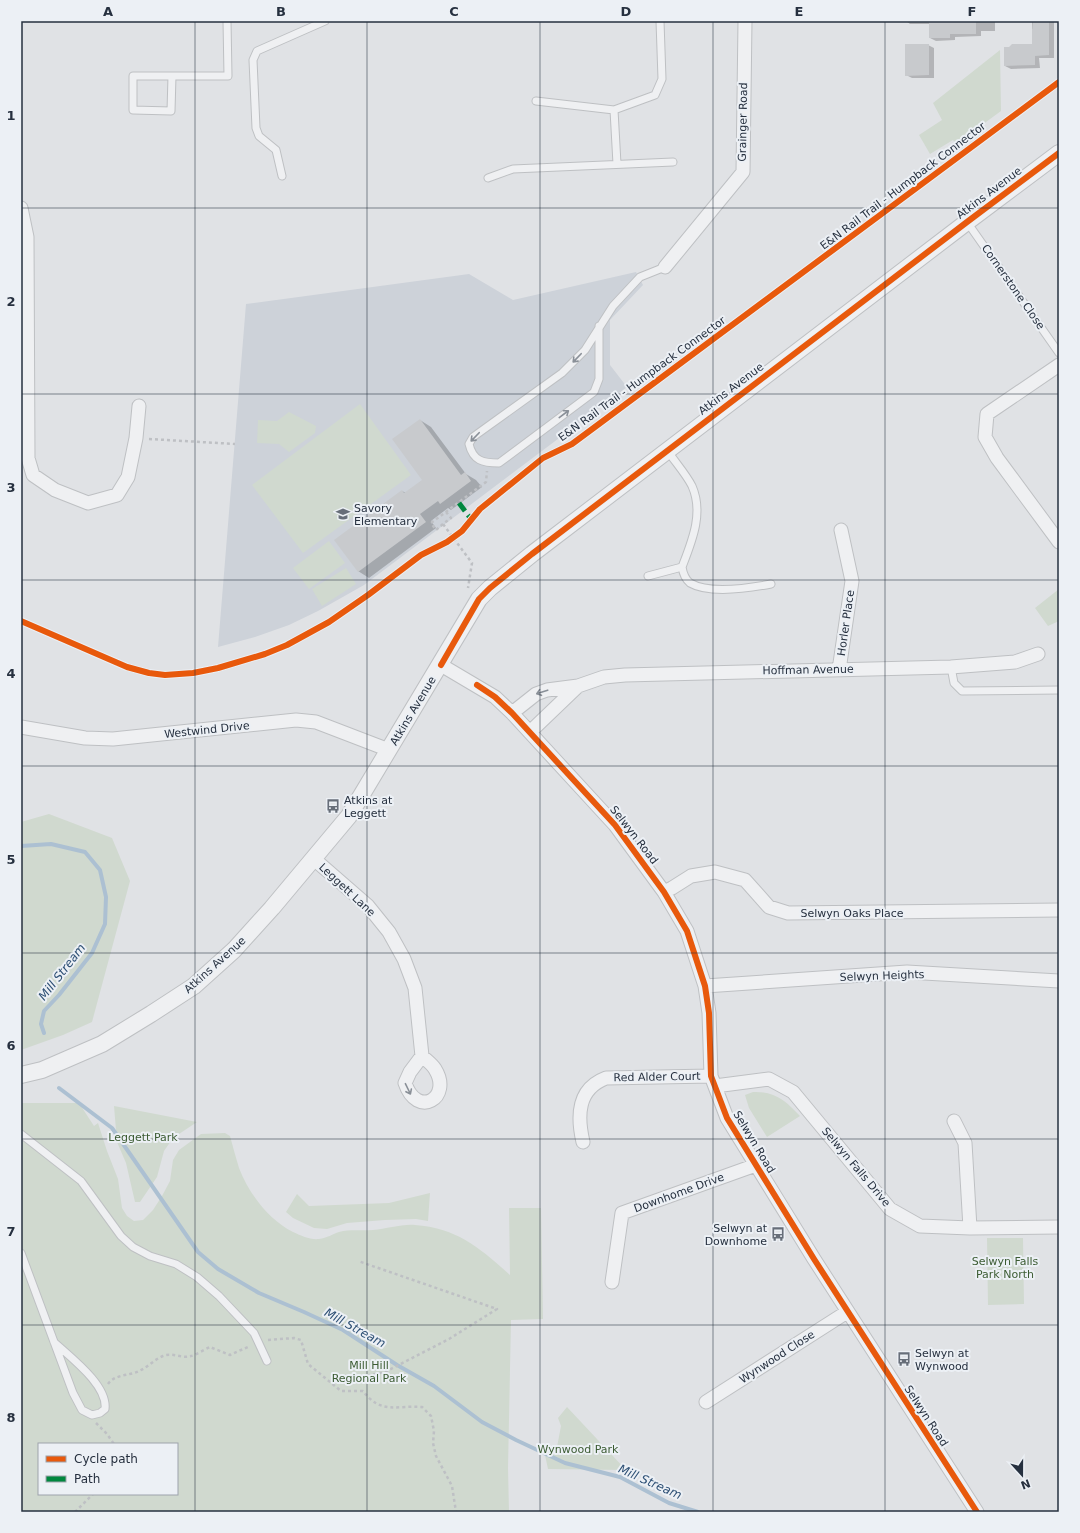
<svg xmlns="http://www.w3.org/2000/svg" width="1080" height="1533" font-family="'DejaVu Sans',sans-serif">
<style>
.built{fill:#cdd2d9}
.green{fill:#d0d9cf;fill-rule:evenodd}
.shadow{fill:#0003}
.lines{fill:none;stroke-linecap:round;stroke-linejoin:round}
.stream{stroke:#acc0d2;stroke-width:4}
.building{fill:#c8cacd}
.service-casing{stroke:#bec0c3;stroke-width:9}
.minor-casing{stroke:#bec0c3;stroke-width:15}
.tertiary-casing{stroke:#bec0c3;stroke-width:18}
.path{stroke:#bec0c4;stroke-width:2.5;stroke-dasharray:3 3;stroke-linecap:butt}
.service{stroke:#eff0f2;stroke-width:7}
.minor{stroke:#eff0f2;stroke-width:13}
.tertiary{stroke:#eff0f2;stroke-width:16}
.quiet{stroke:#00873e;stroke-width:5;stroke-dasharray:10 5;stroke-linecap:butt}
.cycleway-casing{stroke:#ecf0f5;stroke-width:8}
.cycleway{stroke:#e8590c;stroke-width:6}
.oneway{stroke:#8a9098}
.grid{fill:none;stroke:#26303f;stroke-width:1;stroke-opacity:0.55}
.labels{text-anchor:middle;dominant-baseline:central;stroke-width:4;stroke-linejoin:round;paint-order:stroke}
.street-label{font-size:11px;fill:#26303f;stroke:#ecf0f5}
.poi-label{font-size:11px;fill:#26303f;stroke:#ecf0f5;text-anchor:start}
.park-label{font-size:11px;fill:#3b5b32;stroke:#ecf0f5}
.water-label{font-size:12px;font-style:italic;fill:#2e5075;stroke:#ecf0f5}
.neatline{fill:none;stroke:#26303f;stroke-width:1.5}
.grid-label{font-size:13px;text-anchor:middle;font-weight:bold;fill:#26303f}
</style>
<rect width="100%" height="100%" fill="#e0e2e5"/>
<path class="built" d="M636 272 643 285 610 320V365L627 387 364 585 318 611 289 625 255 637 218 647 246 304 469 274 513 300Z"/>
<path class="green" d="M1000 50 1001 111 956 144 953 140 930 154 919 135 942 120 933 103Z
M360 404 411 475 303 553 252 485Z
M289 412 316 426 315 433 289 452 279 444 257 443 258 420 277 421Z
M329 541 345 563 309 589 293 568Z
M346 568 356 584 322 606 312 589Z
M1059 589V621L1048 626 1035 608Z
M49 814 112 838 130 881 92 1022 63 1035 21 1050V822Z
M753 1092C775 1091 786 1101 800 1116L767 1137 749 1108 745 1095Z
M21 1103H79L94 1126 98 1123 107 1151 118 1179 122 1208 127 1216 134 1221 143 1220 153 1210 162 1196 170 1181 173 1160 179 1150 201 1134 225 1133 230 1136C233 1147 236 1158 239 1168 249 1194 269 1220 293 1232 302 1236 310 1240 319 1239 327 1238 333 1234 339 1232 350 1229 362 1231 373 1230 387 1229 401 1224 415 1225 457 1228 480 1248 510 1275L509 1208H541L543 1319 511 1320 508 1468 509 1512H21ZM39 1444H177V1494H39Z
M114 1106 197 1122 173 1138 164 1151 157 1177 140 1202H135L126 1163 117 1142Z
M430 1193 428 1221 416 1219 385 1220 347 1223 327 1229 314 1228 293 1218 286 1212 297 1194 309 1206 389 1203Z
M987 1238H1023L1024 1304 988 1305Z
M567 1407 626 1470 548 1469 545 1455 557 1447 561 1426 558 1418Z"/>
<path class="shadow" d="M906 21H995V31H981V36L955 37V40L936 41 930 38V24H910Z
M1032 21H1057L1054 22V58H1039L1040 68 1011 69 1005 66 1033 45Z
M928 45 934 48V78H912L906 75Z
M420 420 431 427 466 474 476 480 482 487 451 510 448 508 431 521 436 528 369 578 358 571 402 491 406 493 423 480Z"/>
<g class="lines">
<path class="stream" d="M21 846 51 844 85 852 100 870 106 897 105 924 92 953 59 995 44 1011 41 1024 44 1033
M59 1088 112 1128 198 1252 218 1269 259 1293 304 1312 343 1330 397 1365 434 1386 482 1422 516 1440 565 1463 620 1477 669 1503 698 1512"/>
</g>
<path class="building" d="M929 21H976V34H950V38H929Z
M1033 21H1049V55L1035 56V65L1004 66V47H1009L1012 44H1032V29H1033Z
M905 44H929V75L905 76Z
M420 419 461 475 465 472 471 481 440 504 438 501 420 514 426 522 358 572 334 540 402 490 404 493 422 480 392 439Z"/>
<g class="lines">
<defs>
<path id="service" d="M172 76 171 111 133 110V76H228L227 21
M536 101 614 110 655 95 662 79 660 21
M614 110 617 164
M282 176 276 150 259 136 256 128 253 60 257 51 325 21
M488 178 513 169 673 162
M967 222 1059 353
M599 326V379L594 392 499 463C483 463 473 461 469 444L473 437 562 373 585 350 613 306 640 277 665 267
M682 567C683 573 685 579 690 583 709 594 750 588 771 584
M648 576 682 567C692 541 704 513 692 486 686 474 675 462 667 450
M951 667 954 683 962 691 1059 690
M21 1134 81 1181 121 1236 133 1247 150 1256 176 1264 197 1277 219 1296 254 1333 267 1361
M21 1253 73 1393 82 1410 92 1415 100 1413 105 1409C108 1385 70 1357 54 1342"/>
<path id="minor" d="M21 208 27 237 28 458 33 475 55 490 88 503 117 495 128 477 136 438 139 406
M665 267 743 172 745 21
M1059 365 987 414 985 437 997 458 1059 542
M441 665 495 697 512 713 615 825 664 892 687 931 705 986 709 1013 711 1076 727 1118 814 1259 977 1512
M839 670 852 581 841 530
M512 713 536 694 547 690 578 686 604 677 625 675 951 667 1015 662 1038 654
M21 727 85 738 113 739 296 720 316 722 389 750
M530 732 578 686
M314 859 368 906 389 932 404 959 415 988 422 1056 410 1072 405 1083C417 1119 453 1098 435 1069 432 1064 426 1060 422 1056
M664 892 672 888 691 876 715 872 745 880 769 907 788 913 1059 910
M705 986 907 972 1059 981
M715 1086 769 1079 793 1092 890 1209 920 1226 970 1228 1059 1227
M954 1121 965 1143 970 1228
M583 1142C577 1116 577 1089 606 1078L711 1076
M612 1282 622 1213 756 1165
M706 1402 847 1312"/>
<path id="tertiary" d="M21 1075 42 1070 102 1044 151 1014 194 986 234 950 272 908 349 816 479 599 490 588 532 554 967 222 1059 153"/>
</defs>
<use href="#service" class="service-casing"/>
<use href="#minor" class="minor-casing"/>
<use href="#tertiary" class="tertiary-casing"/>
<path class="path" d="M149 439 235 444
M446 512 451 518 443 524 472 563 468 588
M443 524 436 530 431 523 486 482 487 471
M1058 640H1059
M268 1340 294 1338 301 1340 308 1364 341 1391H363C381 1415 397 1405 422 1407L431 1416 434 1431 433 1443 436 1456 452 1486 456 1512
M332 1383 385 1372 449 1339 497 1309 358 1261
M108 1384C115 1374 129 1376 139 1371 148 1367 155 1359 163 1356 173 1352 181 1359 191 1356 194 1356 205 1349 210 1347L230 1355 250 1346
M96 1423 107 1434 114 1444
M75 1512 93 1494"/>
<use href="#service" class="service"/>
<use href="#minor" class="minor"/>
<use href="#tertiary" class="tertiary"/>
<path class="quiet" d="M459 503 471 519"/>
<defs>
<path id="cycleway" d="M21 621 127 667 149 673 165 675 193 673 218 668 265 654 287 645 329 622 368 595 421 555 447 542 462 531 480 509 543 458 572 444 603 421 1059 82
M441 665 479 599 490 588 532 554 967 222 1059 153
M477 685 495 697 512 713 615 825 664 892 687 931 705 986 709 1013 711 1076 727 1118 814 1259 977 1512"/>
</defs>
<use href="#cycleway" class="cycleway-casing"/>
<use href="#cycleway" class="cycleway"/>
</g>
<defs><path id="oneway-shaft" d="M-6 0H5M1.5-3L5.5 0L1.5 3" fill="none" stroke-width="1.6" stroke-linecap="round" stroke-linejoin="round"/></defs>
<g class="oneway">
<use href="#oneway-shaft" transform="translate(577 358) rotate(134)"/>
<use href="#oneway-shaft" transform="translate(564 414) rotate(-37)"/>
<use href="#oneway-shaft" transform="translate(475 437) rotate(134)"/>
<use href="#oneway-shaft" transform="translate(542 692) rotate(162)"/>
<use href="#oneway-shaft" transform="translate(408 1089) rotate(64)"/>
</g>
<path class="grid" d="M195 21V1512M367 21V1512M540 21V1512M713 21V1512M885 21V1512M21 208H1059M21 394H1059M21 580H1059M21 766H1059M21 953H1059M21 1139H1059M21 1325H1059"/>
<defs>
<symbol id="school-bare" viewBox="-9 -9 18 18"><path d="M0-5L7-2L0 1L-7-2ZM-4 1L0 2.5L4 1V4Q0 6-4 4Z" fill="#676e79" stroke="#ecf0f5" stroke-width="2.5" paint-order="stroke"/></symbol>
<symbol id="bus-bare" viewBox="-9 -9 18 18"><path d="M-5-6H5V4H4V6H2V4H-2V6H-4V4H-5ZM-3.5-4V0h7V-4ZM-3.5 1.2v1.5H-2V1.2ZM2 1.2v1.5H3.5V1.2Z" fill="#676e79" stroke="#ecf0f5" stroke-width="2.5" paint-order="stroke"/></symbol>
</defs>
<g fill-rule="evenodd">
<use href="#school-bare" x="333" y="504" width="20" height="20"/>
<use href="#bus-bare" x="323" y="796" width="20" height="20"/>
<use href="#bus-bare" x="768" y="1224" width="20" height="20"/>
<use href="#bus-bare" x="894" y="1349" width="20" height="20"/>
</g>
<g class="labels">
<g class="street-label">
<text transform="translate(743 122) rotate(-89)">Grainger Road</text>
<text transform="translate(903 186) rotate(-37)">E&amp;N Rail Trail - Humpback Connector</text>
<text transform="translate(989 193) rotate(-37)">Atkins Avenue</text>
<text transform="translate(1013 287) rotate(55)">Cornerstone Close</text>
<text transform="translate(642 379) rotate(-36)">E&amp;N Rail Trail - Humpback Connector</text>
<text transform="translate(731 389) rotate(-37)">Atkins Avenue</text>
<text transform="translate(846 623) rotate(-82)">Horler Place</text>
<text transform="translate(808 670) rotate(-1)">Hoffman Avenue</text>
<text transform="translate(413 711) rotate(-59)">Atkins Avenue</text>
<text transform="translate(207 730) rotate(-6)">Westwind Drive</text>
<text transform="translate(634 835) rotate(52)">Selwyn Road</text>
<text transform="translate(347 890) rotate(43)">Leggett Lane</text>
<text x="852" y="913">Selwyn Oaks Place</text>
<text transform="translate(215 965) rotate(-42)">Atkins Avenue</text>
<text transform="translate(882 976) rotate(-2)">Selwyn Heights</text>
<text transform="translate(657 1077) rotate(-1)">Red Alder Court</text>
<text transform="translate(754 1142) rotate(59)">Selwyn Road</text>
<text transform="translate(856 1167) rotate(50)">Selwyn Falls Drive</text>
<text transform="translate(679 1193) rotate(-20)">Downhome Drive</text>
<text transform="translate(777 1357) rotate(-33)">Wynwood Close</text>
<text transform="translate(926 1416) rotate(57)">Selwyn Road</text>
</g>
<g class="poi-label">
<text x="354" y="508">Savory<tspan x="354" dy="13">Elementary</tspan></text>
<text x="344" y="800">Atkins at<tspan x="344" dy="13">Leggett</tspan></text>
<text x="767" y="1228" text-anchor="end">Selwyn at<tspan x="767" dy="13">Downhome</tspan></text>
<text x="915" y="1353">Selwyn at<tspan x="915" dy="13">Wynwood</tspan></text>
</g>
<g class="park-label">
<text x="143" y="1137">Leggett Park</text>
<text x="1005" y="1261">Selwyn Falls<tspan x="1005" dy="13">Park North</tspan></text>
<text x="369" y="1365">Mill Hill<tspan x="369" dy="13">Regional Park</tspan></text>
<text x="578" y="1449">Wynwood Park</text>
</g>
<g class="water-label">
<text transform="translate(62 972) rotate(-52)">Mill Stream</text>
<text transform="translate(355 1328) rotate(29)">Mill Stream</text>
<text transform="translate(650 1482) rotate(24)">Mill Stream</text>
</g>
</g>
<rect width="1080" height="1533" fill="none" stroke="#ecf0f5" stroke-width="44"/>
<rect x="38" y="1443" width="140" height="52" fill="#ecf0f5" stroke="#9da3ac"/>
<rect x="46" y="1456" width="20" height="6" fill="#e8590c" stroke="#9da3ac"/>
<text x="74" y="1463" font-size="12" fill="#26303f">Cycle path</text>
<rect x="46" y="1476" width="20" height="6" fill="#00873e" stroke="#9da3ac"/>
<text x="74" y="1483" font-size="12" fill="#26303f">Path</text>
<g transform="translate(1022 1475) rotate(159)" stroke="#ecf0f5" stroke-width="3" paint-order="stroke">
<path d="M0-3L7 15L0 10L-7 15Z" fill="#26303f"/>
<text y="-6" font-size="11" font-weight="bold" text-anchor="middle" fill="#26303f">N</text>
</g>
<rect x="22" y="22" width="1036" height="1489" class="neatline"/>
<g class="grid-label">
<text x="108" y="16">A</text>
<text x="281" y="16">B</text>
<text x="454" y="16">C</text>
<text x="626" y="16">D</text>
<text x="799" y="16">E</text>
<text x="972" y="16">F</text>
<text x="11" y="120">1</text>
<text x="11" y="306">2</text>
<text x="11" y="492">3</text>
<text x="11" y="678">4</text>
<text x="11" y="864">5</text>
<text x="11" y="1050">6</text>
<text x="11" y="1236">7</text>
<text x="11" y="1422">8</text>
</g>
</svg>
